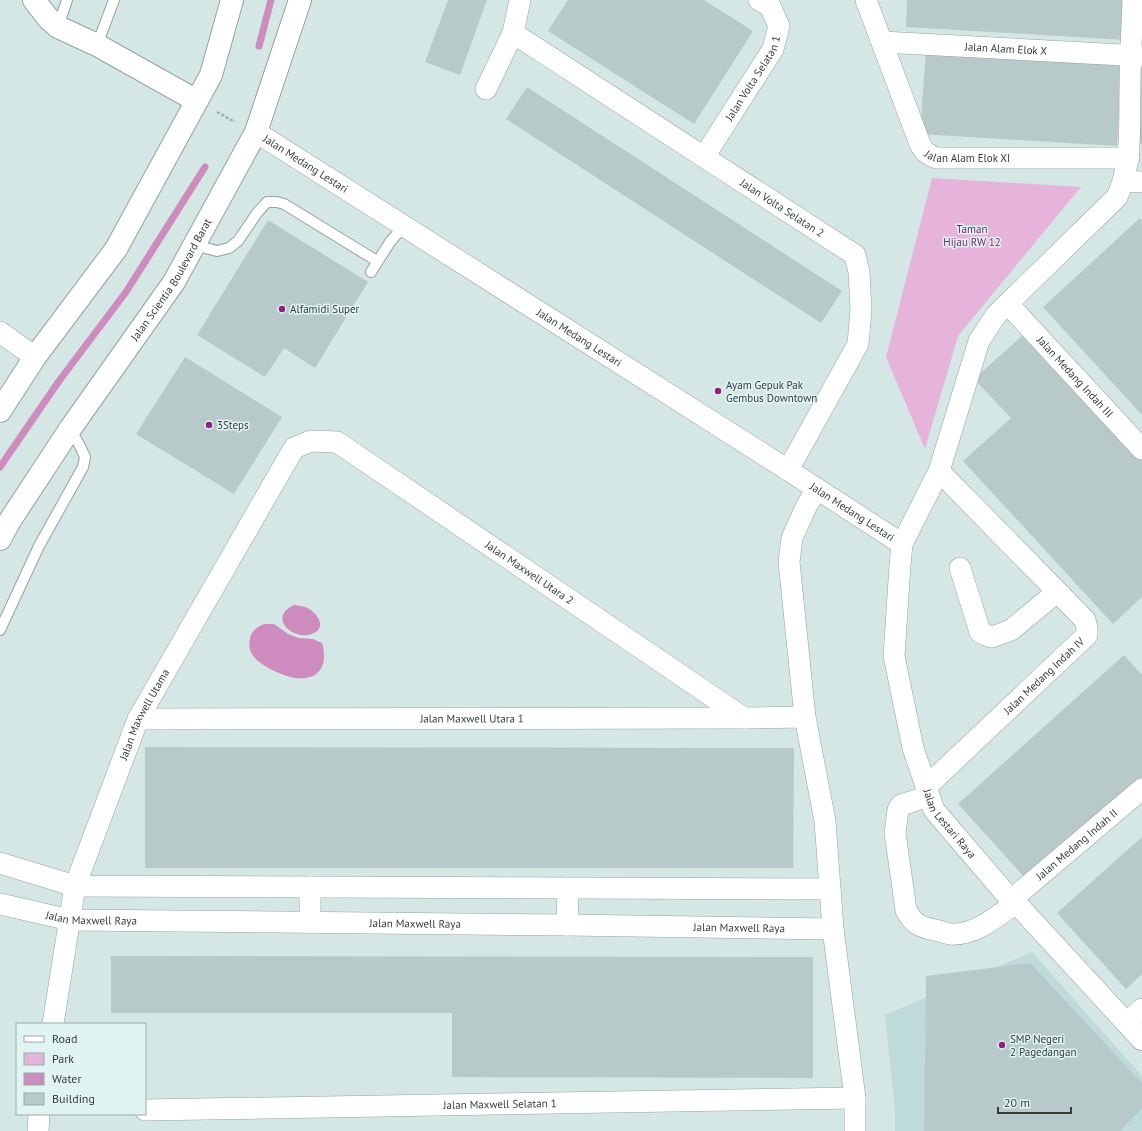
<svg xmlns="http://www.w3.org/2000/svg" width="1142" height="1131" font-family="'PT Sans',sans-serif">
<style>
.built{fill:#bfdbd9}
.green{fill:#e6b3da}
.water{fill:#cd8bbe}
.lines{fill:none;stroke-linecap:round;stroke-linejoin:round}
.stream{stroke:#cd8bbe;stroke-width:7}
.building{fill:#b7c9c8}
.service-casing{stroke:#92a3a2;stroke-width:12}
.minor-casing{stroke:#92a3a2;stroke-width:22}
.tertiary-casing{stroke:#92a3a2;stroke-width:24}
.path{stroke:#a1b0ae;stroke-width:2.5;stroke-dasharray:3 2;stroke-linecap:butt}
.service{stroke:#fff;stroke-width:10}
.minor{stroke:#fff;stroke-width:21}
.tertiary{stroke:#fff;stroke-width:22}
.poi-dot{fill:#912080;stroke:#e1f4f3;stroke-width:1.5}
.labels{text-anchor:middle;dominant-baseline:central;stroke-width:3;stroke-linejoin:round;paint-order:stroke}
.street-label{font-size:11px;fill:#353d3c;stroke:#e1f4f3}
.park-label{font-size:11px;fill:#732566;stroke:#e1f4f3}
.poi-label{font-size:11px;fill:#353d3c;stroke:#e1f4f3;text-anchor:start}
</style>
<rect width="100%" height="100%" fill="#d4e7e5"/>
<path class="built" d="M1032 952 1142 1076V1131H895V1111L885 1015Z"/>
<path class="green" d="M932 178 1081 187 958 336 925 449 886 357Z"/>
<path class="water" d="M294 605C299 606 305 606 309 609 318 614 326 627 314 633 295 643 266 618 294 605Z
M264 624H274L288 634 299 638 313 639 322 643C328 663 321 681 296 678 288 677 278 673 270 669 264 665 256 661 252 654 249 649 249 644 250 639 251 631 257 627 264 624Z"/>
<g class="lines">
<path class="stream" d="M259 46 271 0
M0 467 59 381 126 292 205 167"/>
</g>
<path class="building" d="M448 0H487L460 75 425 62Z
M568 0H704L753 31 694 124 548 31Z
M907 0H1129L1126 40 906 27Z
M926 49 1122 60 1117 146 920 134Z
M1141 68H1142V144H1137Z
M527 87 842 291 821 323 506 119Z
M1140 218 1142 221V415L1043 307Z
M268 220 368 282 315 368 284 348 265 377 197 335Z
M1024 334 1142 461V597L1113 624 963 461 1011 418 974 379Z
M185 357 282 417 234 494 136 434Z
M1124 655 1142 675V777L1027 880 958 804Z
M145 747 794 748 793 868H145Z
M1142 837V974L1126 989 1057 913Z
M111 956 813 957V1078L452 1077V1013H111Z
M1030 963 1142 1083V1108L1120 1131H924L926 976Z"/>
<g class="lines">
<defs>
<path id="service" d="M58 27 67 0
M97 45 114 0
M194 245 217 251 229 248 238 241 257 213 267 202H277L284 204 377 261
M371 272 390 242 404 226
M0 630 39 546 83 467 85 457 80 446 70 429"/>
<g id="minor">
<path id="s1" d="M866 0 920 144C924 152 928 155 937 158H1129"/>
<path id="s2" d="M1133 0C1132 30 1130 59 1130 89 1129 126 1133 162 1117 197L996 315 979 341 939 471 902 544 900 565 894 656 913 748 934 810 1011 900 1016 903 1142 1040"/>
<path id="s3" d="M513 33 855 255 859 272 861 310 858 344 788 470"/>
<path id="s4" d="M882 42 1142 56"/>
<path d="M486 89 513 33 520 0"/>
<path id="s5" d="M256 132 788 470 902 544"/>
<path id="s6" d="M704 157 773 49 779 26 770 6 759 0"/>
<path d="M1124 181 1142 182"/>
<path id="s7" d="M1008 304 1142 449"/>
<path d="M0 332 35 357"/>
<path d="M817 489 807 505 792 538 789 562 805 717 825 821 833 929 855 1098V1131"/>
<path d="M960 568 980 632 986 635 992 637 1011 630 1057 592"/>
<path id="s8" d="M138 719 744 718 805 717"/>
<path id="s9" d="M926 787 1087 635V628L1085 620 939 471"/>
<path d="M929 796 901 805 898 810 895 833 906 910C913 924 920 927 935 930 940 931 945 933 950 934 975 936 997 916 1016 903"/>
<path d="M0 863 75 886 830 889"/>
<path id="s10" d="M1011 900 1142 789"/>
<path id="s11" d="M0 904 70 920 567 925 833 929"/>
<path d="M310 922V887"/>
<path d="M567 925 568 888"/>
<path d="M1127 1023 1142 1009"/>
<path id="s12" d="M53 1024 75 886 138 719 294 448 311 441 337 442 744 718"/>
<path id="s13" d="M145 1110 855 1098"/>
<path d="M38 1131 39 1114"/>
</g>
<g id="tertiary">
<path d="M34 0 48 18 58 27 97 45 197 101"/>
<path d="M0 411 35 357 116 249 211 75 232 0"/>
<path id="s14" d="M0 539 9 522 70 429 174 282 256 132 300 0"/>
</g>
</defs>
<use href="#service" class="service-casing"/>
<use href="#minor" class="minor-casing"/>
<use href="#tertiary" class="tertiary-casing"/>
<path class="path" d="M217 112 235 122"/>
<use href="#service" class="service"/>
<use href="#minor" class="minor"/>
<use href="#tertiary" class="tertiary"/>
</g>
<g class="poi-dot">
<circle cx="282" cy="309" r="4"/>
<circle cx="718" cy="391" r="4"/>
<circle cx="209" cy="425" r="4"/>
<circle cx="1002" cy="1045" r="4"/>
</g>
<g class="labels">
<g class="street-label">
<text stroke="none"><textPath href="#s4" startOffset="124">Jalan Alam Elok X</textPath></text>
<text stroke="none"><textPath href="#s6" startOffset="93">Jalan Volta Selatan 1</textPath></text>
<text stroke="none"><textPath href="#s1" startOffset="207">Jalan Alam Elok XI</textPath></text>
<text stroke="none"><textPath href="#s5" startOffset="59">Jalan Medang Lestari</textPath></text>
<text stroke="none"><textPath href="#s3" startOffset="321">Jalan Volta Selatan 2</textPath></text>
<text stroke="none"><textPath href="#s14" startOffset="311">Jalan Scientia Boulevard Barat</textPath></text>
<text stroke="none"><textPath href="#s5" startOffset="383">Jalan Medang Lestari</textPath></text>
<text stroke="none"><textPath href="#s7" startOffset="99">Jalan Medang Indah III</textPath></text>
<text stroke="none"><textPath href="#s5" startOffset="707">Jalan Medang Lestari</textPath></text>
<text stroke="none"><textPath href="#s12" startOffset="908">Jalan Maxwell Utara 2</textPath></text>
<text stroke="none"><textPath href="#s9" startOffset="162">Jalan Medang Indah IV</textPath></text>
<text stroke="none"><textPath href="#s12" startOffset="325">Jalan Maxwell Utama</textPath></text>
<text stroke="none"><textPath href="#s8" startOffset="334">Jalan Maxwell Utara 1</textPath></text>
<text stroke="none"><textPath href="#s2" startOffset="908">Jalan Lestari Raya</textPath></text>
<text stroke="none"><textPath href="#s10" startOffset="86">Jalan Medang Indah II</textPath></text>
<text stroke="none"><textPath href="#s11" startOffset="93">Jalan Maxwell Raya</textPath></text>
<text stroke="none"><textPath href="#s11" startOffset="417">Jalan Maxwell Raya</textPath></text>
<text stroke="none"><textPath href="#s11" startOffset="741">Jalan Maxwell Raya</textPath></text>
<text stroke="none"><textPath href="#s13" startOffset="355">Jalan Maxwell Selatan 1</textPath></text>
</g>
<g class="park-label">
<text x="972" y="229">Taman<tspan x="972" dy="13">Hijau RW 12</tspan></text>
</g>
<g class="poi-label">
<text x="290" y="309">Alfamidi Super</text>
<text x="726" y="385">Ayam Gepuk Pak<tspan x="726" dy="13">Gembus Downtown</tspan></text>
<text x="217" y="425">3Steps</text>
<text x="1010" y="1039">SMP Negeri<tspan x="1010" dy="13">2 Pagedangan</tspan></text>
</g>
</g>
<rect x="16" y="1023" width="130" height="92" fill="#e1f4f3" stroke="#9cabaa"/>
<rect x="24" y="1036" width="20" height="6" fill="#ffffff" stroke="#9cabaa"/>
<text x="52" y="1043" font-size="12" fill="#353d3c">Road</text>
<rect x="24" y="1053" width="20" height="12" fill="#e6b3da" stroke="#9cabaa"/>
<text x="52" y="1063" font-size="12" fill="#353d3c">Park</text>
<rect x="24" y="1073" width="20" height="12" fill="#cd8bbe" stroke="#9cabaa"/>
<text x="52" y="1083" font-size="12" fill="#353d3c">Water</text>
<rect x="24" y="1093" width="20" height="12" fill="#b7c9c8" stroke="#9cabaa"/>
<text x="52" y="1103" font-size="12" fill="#353d3c">Building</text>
<path d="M998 1107v6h73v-6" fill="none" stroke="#353d3c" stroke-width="2"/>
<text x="1004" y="1107" font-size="12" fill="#353d3c" stroke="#e1f4f3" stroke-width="3" paint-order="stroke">20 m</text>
</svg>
